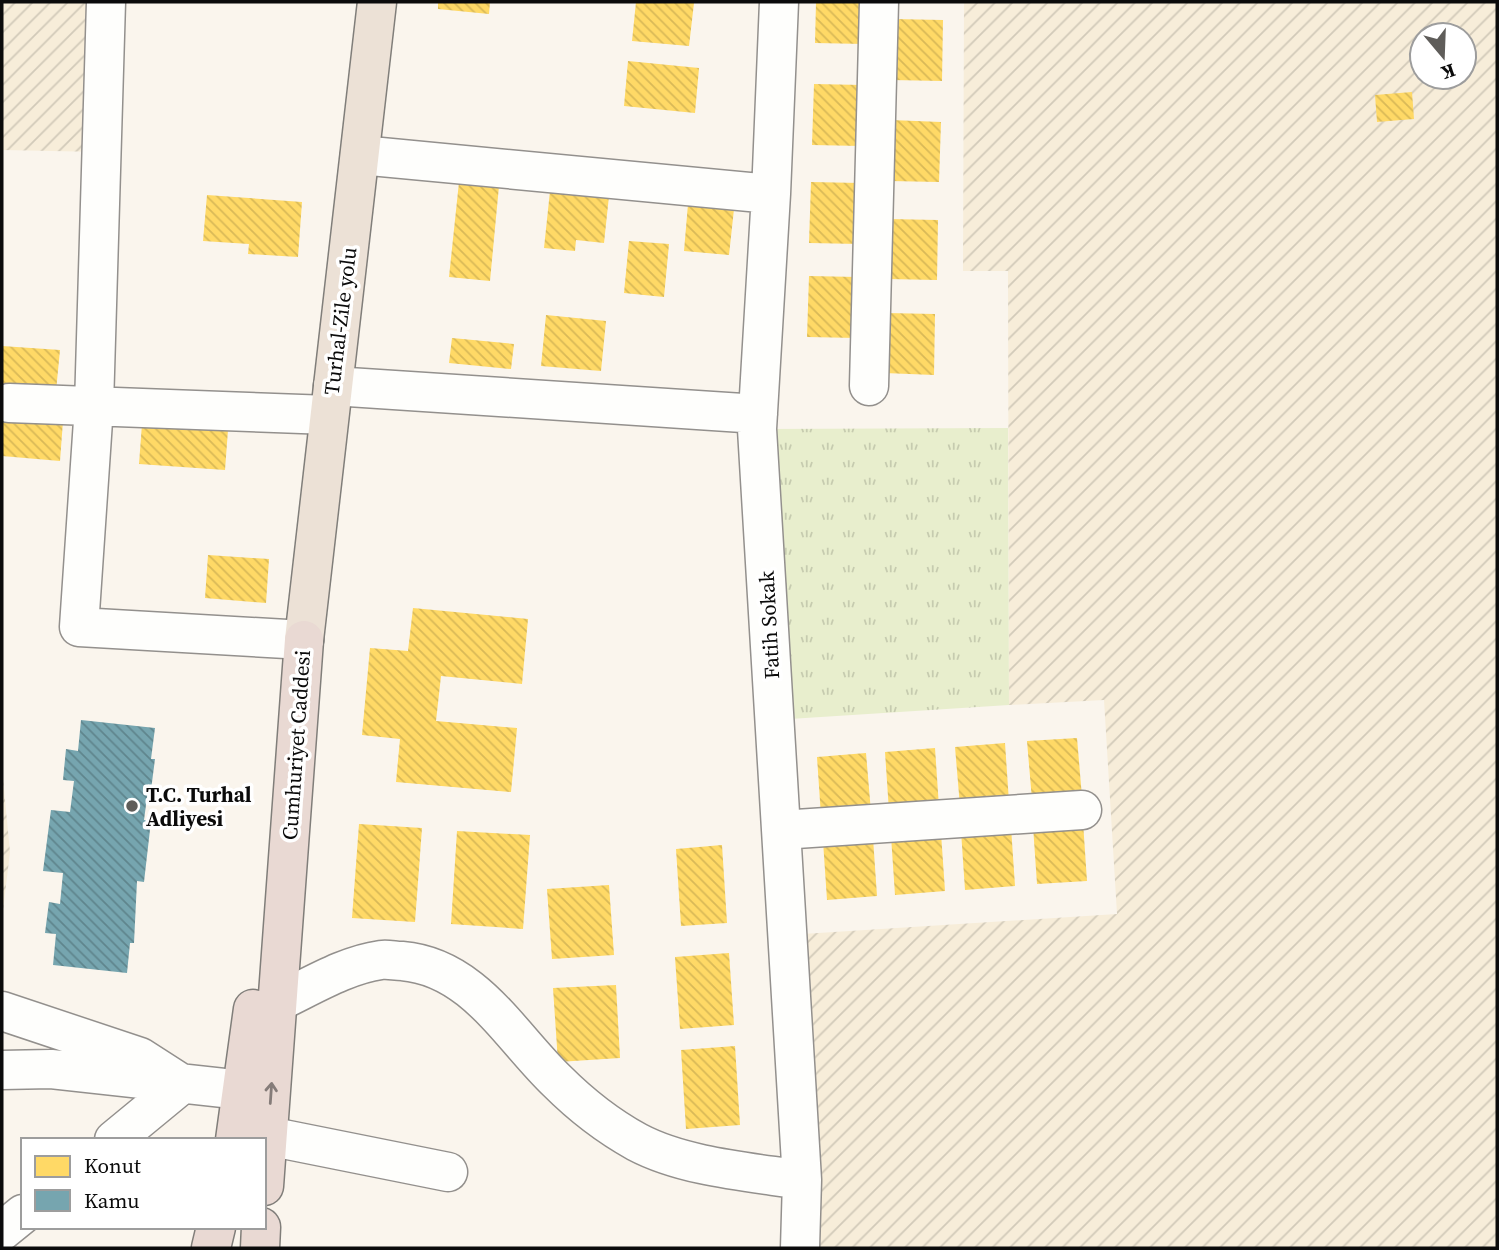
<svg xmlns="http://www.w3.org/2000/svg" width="1499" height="1250" font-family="'Source Serif 4',serif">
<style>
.farmland{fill:url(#farmland-furrows);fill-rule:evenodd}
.grass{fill:url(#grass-tufts)}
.homes{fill:url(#homes-back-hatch)}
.public{fill:url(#public-back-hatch)}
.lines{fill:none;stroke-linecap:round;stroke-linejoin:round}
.minor-casing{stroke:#93908d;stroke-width:41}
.major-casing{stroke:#807e7a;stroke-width:41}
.highway-casing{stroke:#807e7a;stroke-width:41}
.minor{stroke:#fefefc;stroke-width:38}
.major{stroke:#ece1d6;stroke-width:38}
.highway{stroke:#e9d9d3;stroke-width:38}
.oneway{stroke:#857c79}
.poi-dot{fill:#5f5d5a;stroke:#fff;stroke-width:2.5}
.labels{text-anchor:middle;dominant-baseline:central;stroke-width:7;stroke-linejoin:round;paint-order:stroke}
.street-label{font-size:21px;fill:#0b0b0b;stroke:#fff}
.poi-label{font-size:21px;font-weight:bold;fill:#0b0b0b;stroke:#fff;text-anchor:start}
</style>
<defs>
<pattern id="farmland-furrows" width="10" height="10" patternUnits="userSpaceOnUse" patternTransform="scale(1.75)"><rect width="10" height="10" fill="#f7edd9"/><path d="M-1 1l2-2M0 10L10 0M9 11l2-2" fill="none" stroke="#d2cab9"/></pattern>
<pattern id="grass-tufts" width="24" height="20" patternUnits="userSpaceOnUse" patternTransform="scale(1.75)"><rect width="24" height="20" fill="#e8eecd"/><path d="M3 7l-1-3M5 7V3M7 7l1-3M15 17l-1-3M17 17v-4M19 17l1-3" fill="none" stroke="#c6cbaf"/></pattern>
<pattern id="homes-back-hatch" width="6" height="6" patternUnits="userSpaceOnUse" patternTransform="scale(1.75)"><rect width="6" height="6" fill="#ffd966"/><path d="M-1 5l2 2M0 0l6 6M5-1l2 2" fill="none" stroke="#d9b957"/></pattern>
<pattern id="public-back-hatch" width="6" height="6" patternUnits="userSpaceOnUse" patternTransform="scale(1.75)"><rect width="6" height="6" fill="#76a5af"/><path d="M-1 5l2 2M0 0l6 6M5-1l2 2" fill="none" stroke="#5f858d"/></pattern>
</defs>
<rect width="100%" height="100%" fill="#faf5ed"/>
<path class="farmland" d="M2 2H106L101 152 2 150Z
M964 2H1497V1248H800L787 935 1117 914 1104 700 1009 705 1008 271H963ZM1422 35H1464V77H1422Z
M2 768 10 852 2 919Z"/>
<path class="grass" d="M1008 428 1009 705 774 720 757 429Z"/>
<path class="homes" d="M438 2H490L489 14 438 9Z
M636 2 694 3 689 46 632 41Z
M816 2H865L864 44 815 43Z
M893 19 943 20 942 81 892 80Z
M628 61 699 68 695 113 624 106Z
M814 84 863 85 861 146 812 145Z
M1412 92 1414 119 1377 122 1375 95Z
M891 120 941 122 939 182 889 181Z
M459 182 499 186 490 281 449 277Z
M811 182 860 183 859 244 809 243Z
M550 191 609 196 604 243 576 240 575 251 544 248Z
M207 195 302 202 298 257 248 254 249 244 203 241Z
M688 204 734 209 729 255 684 251Z
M888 219 938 220 937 280 887 279Z
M629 241 669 244 664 297 624 293Z
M809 276 858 277 857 338 807 337Z
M886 313 935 314 934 375 884 373Z
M546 315 606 321 601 371 541 366Z
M452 338 514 344 511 369 449 363Z
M2 346 60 350 56 391 2 387Z
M2 417 63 421 60 461 2 456Z
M142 424 228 430 225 470 139 464Z
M208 555 269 559 266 603 205 598Z
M413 608 528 619 522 684 441 676 436 721 517 728 511 792 396 782 400 739 362 735 370 648 408 651Z
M1077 738 1082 797 1032 800 1027 741Z
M1005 743 1009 802 960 806 955 747Z
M935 748 939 807 889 811 885 752Z
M866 753 871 812 821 816 817 757Z
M1083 822 1087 881 1037 884 1033 826Z
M359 824 422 828 415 922 352 918Z
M1011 827 1015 886 965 890 961 831Z
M457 831 530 835 523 929 451 924Z
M941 833 945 891 895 895 891 836Z
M873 838 877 896 827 900 823 841Z
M722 845 727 923 681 926 676 849Z
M609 885 614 955 552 959 547 889Z
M729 953 734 1025 680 1029 675 957Z
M616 985 620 1058 558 1062 553 988Z
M735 1046 740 1125 686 1129 681 1050Z"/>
<path class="public" d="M81 720 155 728 151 759H155L151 790H148L144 820 151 821 144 882 137 881 134 943H130L127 973 53 965 56 934 45 933 49 902 60 904 63 873 43 871 51 810 70 812 74 781 63 780 66 749 78 751Z"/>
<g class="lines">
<defs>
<path id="minor" d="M106 2 94 406 79 627 304 640
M779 2 771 194 757 429 802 1180 800 1248
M360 155 771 194
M333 386 758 414
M869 386 879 2
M9 403 329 415
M781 830 1082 810
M278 1002C310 987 345 965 381 960 388 959 395 961 402 961 474 967 510 1036 557 1081 580 1104 608 1126 637 1142 684 1167 750 1172 802 1180
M2 1011 140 1057 182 1084 114 1140
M2 1070 51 1069 242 1090
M268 1136 448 1172
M2 1231 23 1214"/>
<path id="major" d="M304 640 377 2"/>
<path id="highway" d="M235 1140 253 1009
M264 1186 304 640
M211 1248 216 1227
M260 1248 261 1227"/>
</defs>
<use href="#minor" class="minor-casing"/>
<use href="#major" class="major-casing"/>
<use href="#highway" class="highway-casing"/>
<use href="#minor" class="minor"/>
<use href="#major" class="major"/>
<use href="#highway" class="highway"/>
</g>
<defs><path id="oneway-shaft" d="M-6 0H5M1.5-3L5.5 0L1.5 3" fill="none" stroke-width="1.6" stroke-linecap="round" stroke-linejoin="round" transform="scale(1.75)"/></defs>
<use class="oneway" href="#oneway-shaft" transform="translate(271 1093) rotate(-86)"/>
<circle class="poi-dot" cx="132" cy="806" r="7"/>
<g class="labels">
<g class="street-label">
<text transform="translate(340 321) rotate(-83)">Turhal-Zile yolu</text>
<text transform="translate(769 625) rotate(-93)">Fatih Sokak</text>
<text transform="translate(296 745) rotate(-86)">Cumhuriyet Caddesi</text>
</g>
<g class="poi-label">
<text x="146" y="794">T.C. Turhal<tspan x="146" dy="24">Adliyesi</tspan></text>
</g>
</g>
<rect width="1499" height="1250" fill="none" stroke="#0b0b0b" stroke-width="7"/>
<rect x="21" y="1138" width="245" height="91" fill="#ffffff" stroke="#9d9d9d" stroke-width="2"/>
<rect x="35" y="1156" width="35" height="21" fill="#ffd966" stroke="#9d9d9d" stroke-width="2"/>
<text x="84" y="1173" font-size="21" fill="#0b0b0b">Konut</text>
<rect x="35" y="1190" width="35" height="21" fill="#76a5af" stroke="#9d9d9d" stroke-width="2"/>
<text x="84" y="1208" font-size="21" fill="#0b0b0b">Kamu</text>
<g transform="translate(1443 56) rotate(161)"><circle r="33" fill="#ffffff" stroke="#9d9d9d" stroke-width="2"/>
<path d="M0-5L12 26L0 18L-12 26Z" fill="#5f5d5a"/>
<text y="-10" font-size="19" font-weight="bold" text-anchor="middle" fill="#0b0b0b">K</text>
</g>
</svg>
